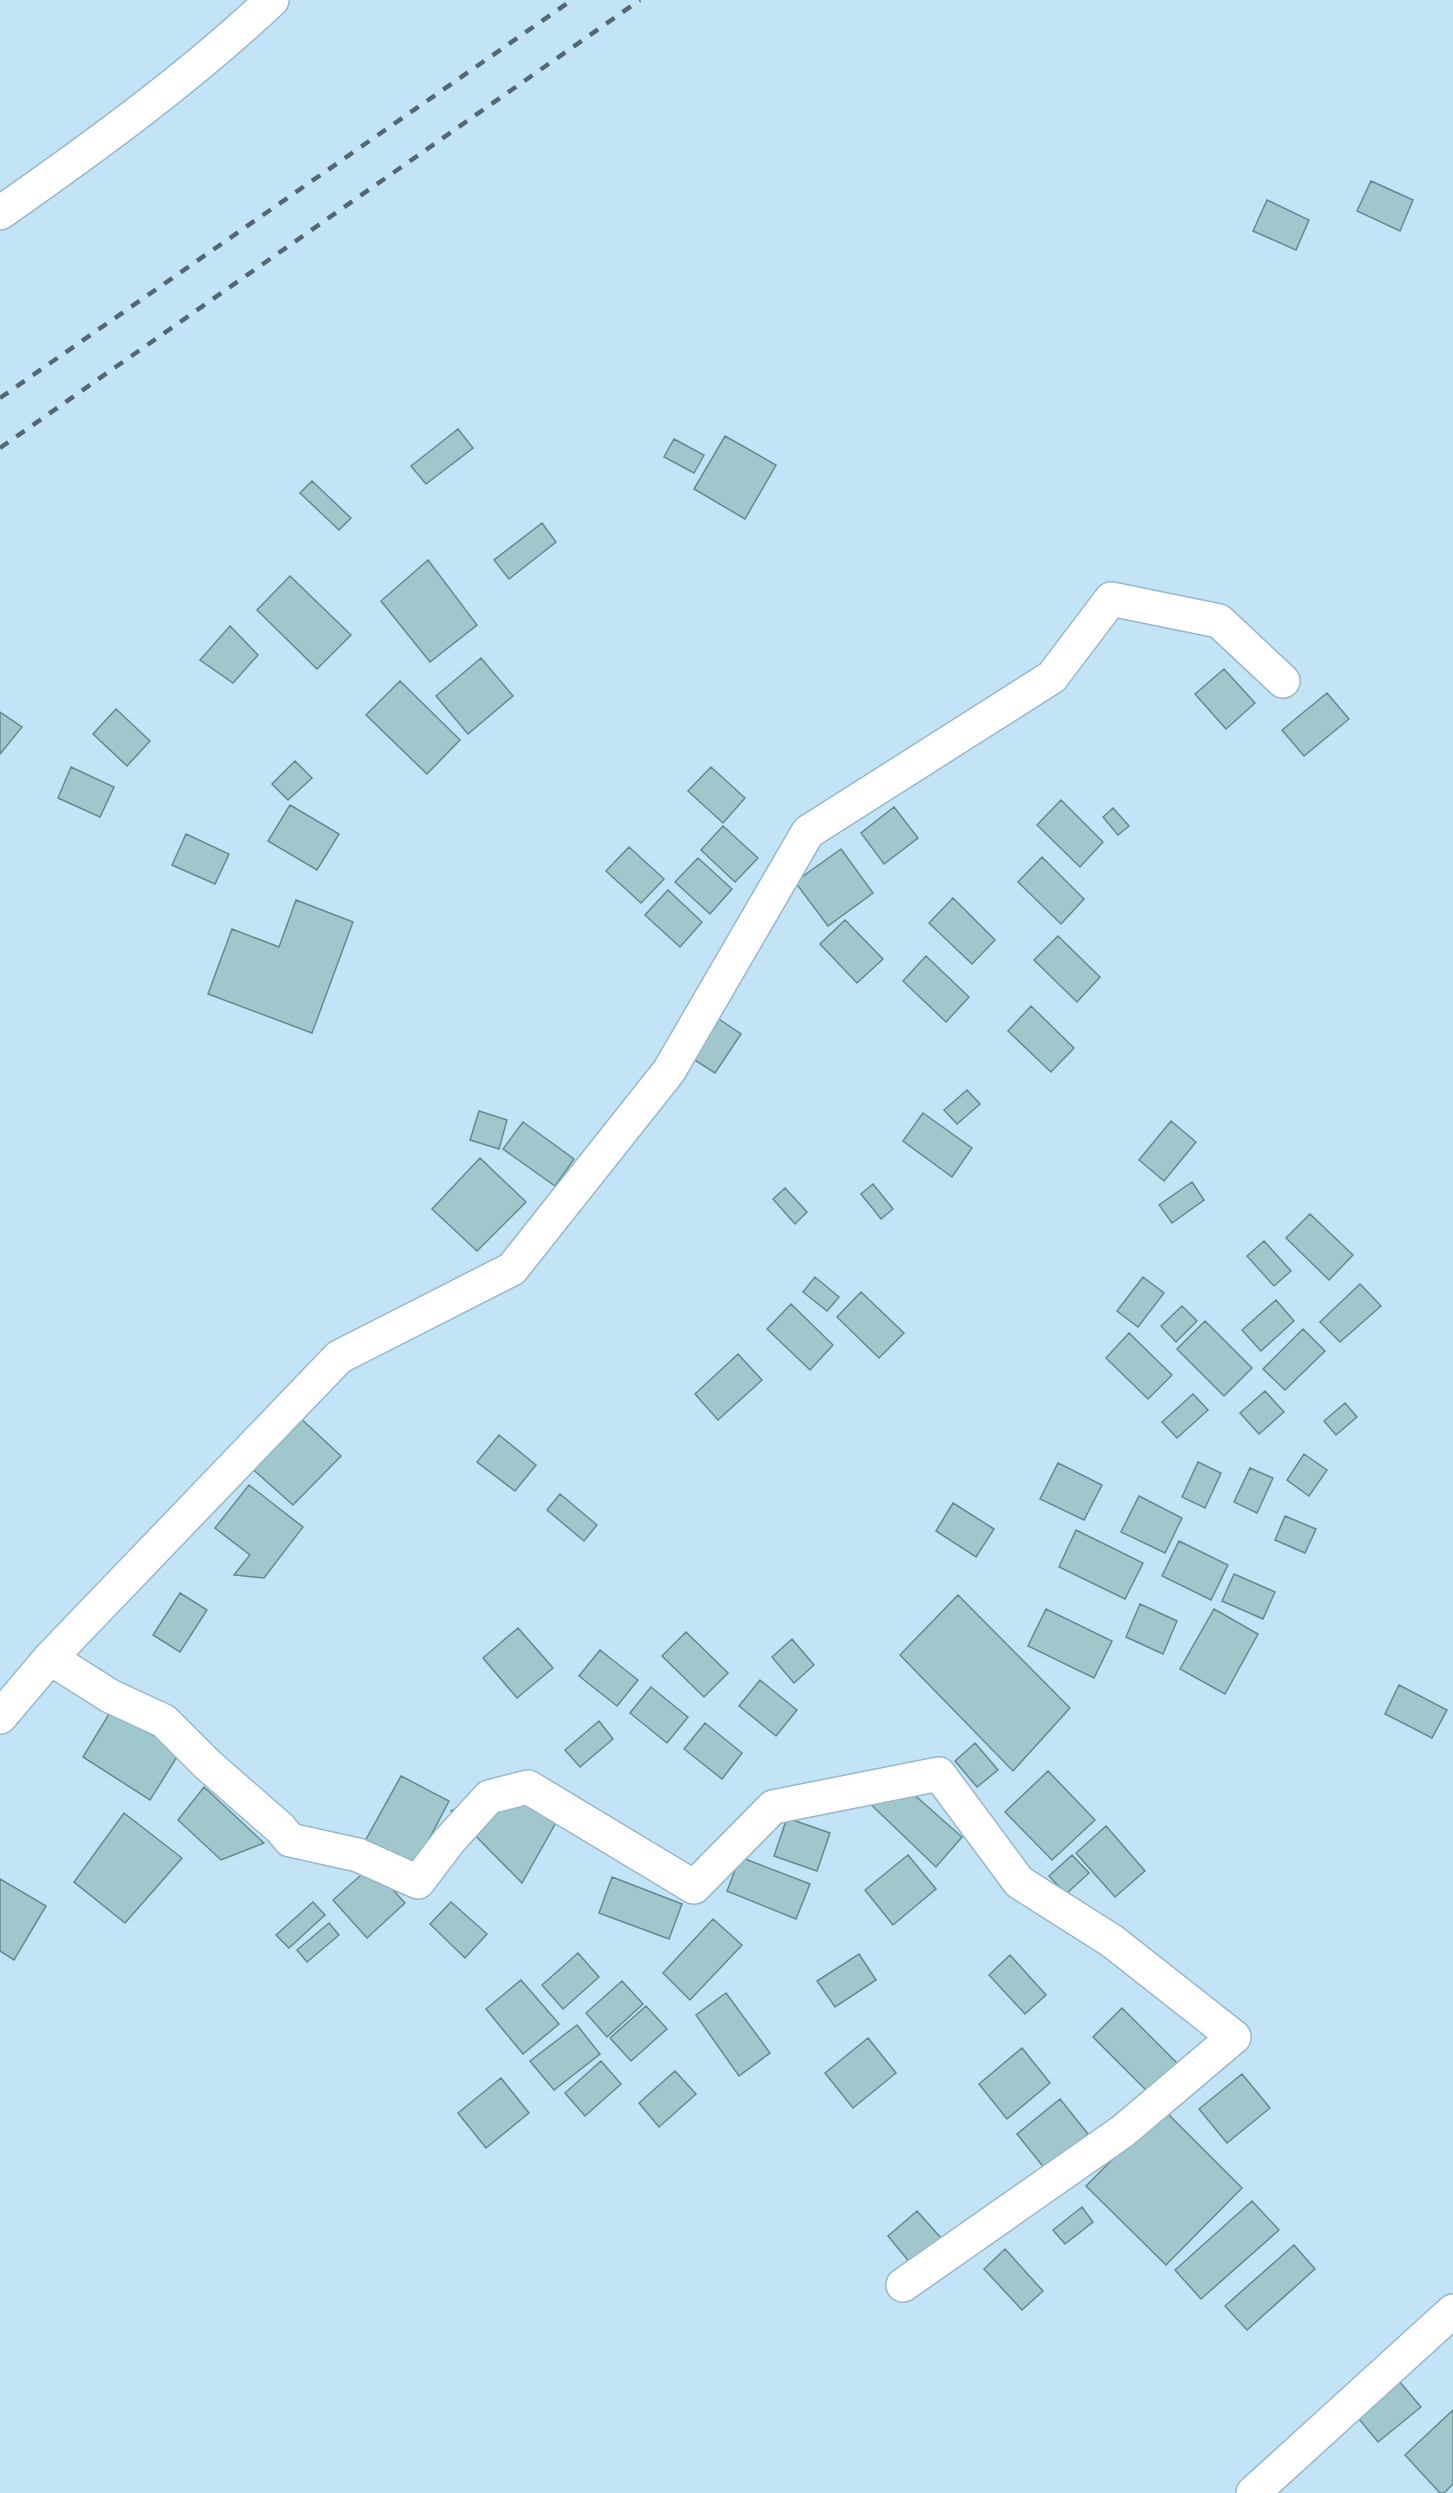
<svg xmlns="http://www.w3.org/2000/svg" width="1453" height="2493" font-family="Manrope,sans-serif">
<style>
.building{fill:#a0c8cc;stroke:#648a8e;stroke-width:1.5}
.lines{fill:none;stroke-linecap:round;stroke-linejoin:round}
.minor-casing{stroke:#98b8ca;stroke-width:36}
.minor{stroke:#fff;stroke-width:33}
.rail{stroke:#546772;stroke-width:4.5;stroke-dasharray:10 10;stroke-linecap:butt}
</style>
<rect width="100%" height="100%" fill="#c3e4f7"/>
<path class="building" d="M1371 181 1413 200 1400 231 1357 211Z
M1267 200 1309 220 1296 250 1253 231Z
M458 429 473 448 426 484 411 466Z
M725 436 776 465 745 519 694 489Z
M674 439 704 455 694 473 664 457Z
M312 481 351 518 339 530 300 493Z
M542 523 556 542 509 579 494 560Z
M428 560 477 625 430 662 381 601Z
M290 576 351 635 317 669 257 610Z
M230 626 258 655 233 683 200 660Z
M481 658 513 696 468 734 436 696Z
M1224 669 1255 703 1226 729 1195 694Z
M400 681 460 740 427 774 366 715Z
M1327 693 1349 719 1304 756 1282 730Z
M116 709 150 741 127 766 93 734Z
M0 712 22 727 0 754Z
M295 761 312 778 288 800 272 784Z
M71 767 114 787 100 817 58 798Z
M711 767 745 798 723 823 688 791Z
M1061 800 1103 842 1080 867 1037 825Z
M290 805 339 834 317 870 268 841Z
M894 807 918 838 884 864 861 833Z
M1113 808 1129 826 1118 835 1103 817Z
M723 826 758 858 735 882 701 850Z
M186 834 229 854 215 884 172 865Z
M629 847 664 879 641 903 606 871Z
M841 849 873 893 828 926 795 882Z
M1042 857 1084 899 1061 924 1018 882Z
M698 858 732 889 710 914 675 882Z
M668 890 702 922 680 947 645 915Z
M953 898 995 940 972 964 929 923Z
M296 900 353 922 312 1033 208 994 232 929 279 947Z
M845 920 883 959 857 983 820 944Z
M1058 936 1100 977 1077 1002 1034 960Z
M926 956 969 997 946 1022 903 981Z
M1031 1006 1074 1048 1051 1072 1008 1031Z
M719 1019 741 1034 715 1073 693 1059Z
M967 1090 980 1104 957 1124 944 1110Z
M479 1111 507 1120 499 1149 470 1140Z
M923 1113 972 1148 952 1177 903 1141Z
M1171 1121 1196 1142 1164 1181 1139 1160Z
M523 1122 574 1159 555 1186 503 1149Z
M480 1158 526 1202 477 1251 432 1209Z
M1192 1182 1204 1200 1172 1223 1159 1205Z
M873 1184 893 1209 881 1219 861 1194Z
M785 1188 807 1212 795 1224 773 1199Z
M1310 1214 1353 1255 1329 1280 1286 1238Z
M1264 1241 1291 1271 1274 1286 1247 1256Z
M815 1277 839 1297 827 1311 803 1292Z
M1143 1277 1164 1293 1138 1327 1117 1311Z
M1360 1284 1381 1306 1340 1342 1320 1322Z
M861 1292 904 1333 879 1358 837 1317Z
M1276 1300 1294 1321 1261 1351 1242 1330Z
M791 1304 833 1345 810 1370 767 1329Z
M1182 1306 1197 1321 1176 1342 1161 1326Z
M1205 1321 1252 1368 1224 1396 1177 1349Z
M1303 1329 1325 1351 1285 1390 1263 1369Z
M1129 1333 1172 1375 1148 1399 1106 1358Z
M738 1354 762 1380 718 1420 695 1394Z
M1265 1391 1284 1412 1259 1434 1240 1413Z
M1193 1394 1208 1410 1177 1438 1162 1422Z
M1345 1403 1357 1417 1336 1435 1324 1421Z
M295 1413 341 1456 293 1505 247 1464Z
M499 1435 536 1465 515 1491 477 1462Z
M1304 1454 1327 1470 1309 1496 1287 1480Z
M1198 1462 1221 1473 1205 1508 1182 1497Z
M1058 1463 1102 1485 1084 1520 1040 1499Z
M1250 1468 1273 1478 1257 1513 1234 1502Z
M249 1485 303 1527 264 1578 234 1575 250 1555 215 1528Z
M560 1494 597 1525 584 1541 547 1510Z
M1139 1496 1182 1518 1165 1553 1121 1532Z
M953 1503 994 1529 976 1557 936 1531Z
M1285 1516 1316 1529 1305 1553 1275 1540Z
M1076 1530 1143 1563 1125 1599 1059 1567Z
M1179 1541 1228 1565 1211 1600 1162 1576Z
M1234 1574 1275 1592 1263 1619 1222 1601Z
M180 1593 207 1610 180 1652 153 1635Z
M958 1595 1070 1708 1013 1771 900 1655Z
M1140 1604 1177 1621 1163 1654 1126 1637Z
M1046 1609 1112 1641 1094 1678 1028 1646Z
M1214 1609 1258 1634 1225 1694 1180 1669Z
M518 1628 553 1668 517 1698 483 1658Z
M686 1632 728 1673 704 1697 662 1656Z
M792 1639 814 1665 794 1683 772 1657Z
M600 1650 638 1680 617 1706 579 1676Z
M760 1680 797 1710 776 1736 739 1706Z
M1399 1685 1447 1710 1432 1738 1385 1714Z
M651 1687 688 1717 667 1743 630 1713Z
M112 1709 180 1752 150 1800 83 1757Z
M599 1721 613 1739 580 1767 565 1750Z
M705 1723 742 1753 722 1779 684 1749Z
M975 1743 998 1770 977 1787 955 1761Z
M885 1769 962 1837 936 1867 861 1795Z
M1048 1771 1095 1820 1052 1860 1005 1812Z
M401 1776 449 1801 414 1868 364 1843Z
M204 1787 264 1843 221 1860 178 1820Z
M477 1798 567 1803 522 1883 451 1811Z
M124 1813 182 1858 125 1923 74 1882Z
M787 1818 830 1833 817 1871 774 1856Z
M1106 1826 1145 1871 1115 1897 1076 1853Z
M908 1855 936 1889 893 1925 865 1890Z
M1072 1855 1089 1873 1066 1894 1049 1876Z
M740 1857 810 1884 796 1919 727 1891Z
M371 1866 405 1903 367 1938 333 1900Z
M612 1877 682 1904 669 1939 599 1913Z
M0 1879 46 1906 14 1960 0 1951Z
M313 1902 325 1915 289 1948 276 1935Z
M451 1902 487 1934 465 1958 430 1924Z
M713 1919 742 1945 690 2000 663 1973Z
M329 1923 339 1935 307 1962 297 1950Z
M578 1953 599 1977 563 2009 542 1985Z
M859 1954 876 1980 835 2007 817 1981Z
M1010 1955 1046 1995 1025 2014 989 1975Z
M521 1980 559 2024 523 2054 486 2009Z
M622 1981 643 2004 607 2037 586 2013Z
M726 1993 770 2053 739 2076 696 2015Z
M646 2006 667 2029 631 2061 610 2038Z
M1122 2008 1179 2065 1150 2094 1093 2037Z
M577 2025 600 2054 554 2090 530 2061Z
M868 2038 896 2073 853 2108 825 2073Z
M1022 2048 1050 2083 1007 2119 979 2084Z
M601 2061 621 2084 585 2116 565 2093Z
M675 2071 696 2094 659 2127 639 2103Z
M1242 2074 1270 2108 1227 2143 1199 2109Z
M501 2078 529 2113 486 2148 458 2113Z
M1060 2099 1088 2134 1045 2169 1017 2134Z
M1163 2109 1242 2188 1166 2265 1086 2186Z
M1252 2201 1279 2230 1201 2299 1175 2270Z
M1082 2207 1093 2222 1065 2244 1053 2230Z
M917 2211 941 2238 911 2264 888 2236Z
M1294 2245 1315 2269 1247 2330 1225 2306Z
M1005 2249 1043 2291 1022 2310 984 2269Z
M1392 2373 1421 2407 1378 2442 1350 2408Z
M1453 2410V2484L1444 2493H1440L1405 2455Z"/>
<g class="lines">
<defs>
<path id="minor" d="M0 213C94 147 188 79 272 0
M50 1658 110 1696 164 1721 208 1765 280 1828 290 1840 358 1855 418 1882 449 1841 489 1797 528 1787 694 1887 773 1807 939 1774 1019 1882 1112 1941 1234 2037 1123 2131 903 2285
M0 1717 50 1658 339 1357 512 1269 669 1071 808 832 1052 677 1111 599 1219 621 1283 681
M1253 2493 1453 2311"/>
</defs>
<use href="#minor" class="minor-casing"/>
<use href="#minor" class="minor"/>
<path class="rail" d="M0 398 572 0
M0 448 640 0"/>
</g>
</svg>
